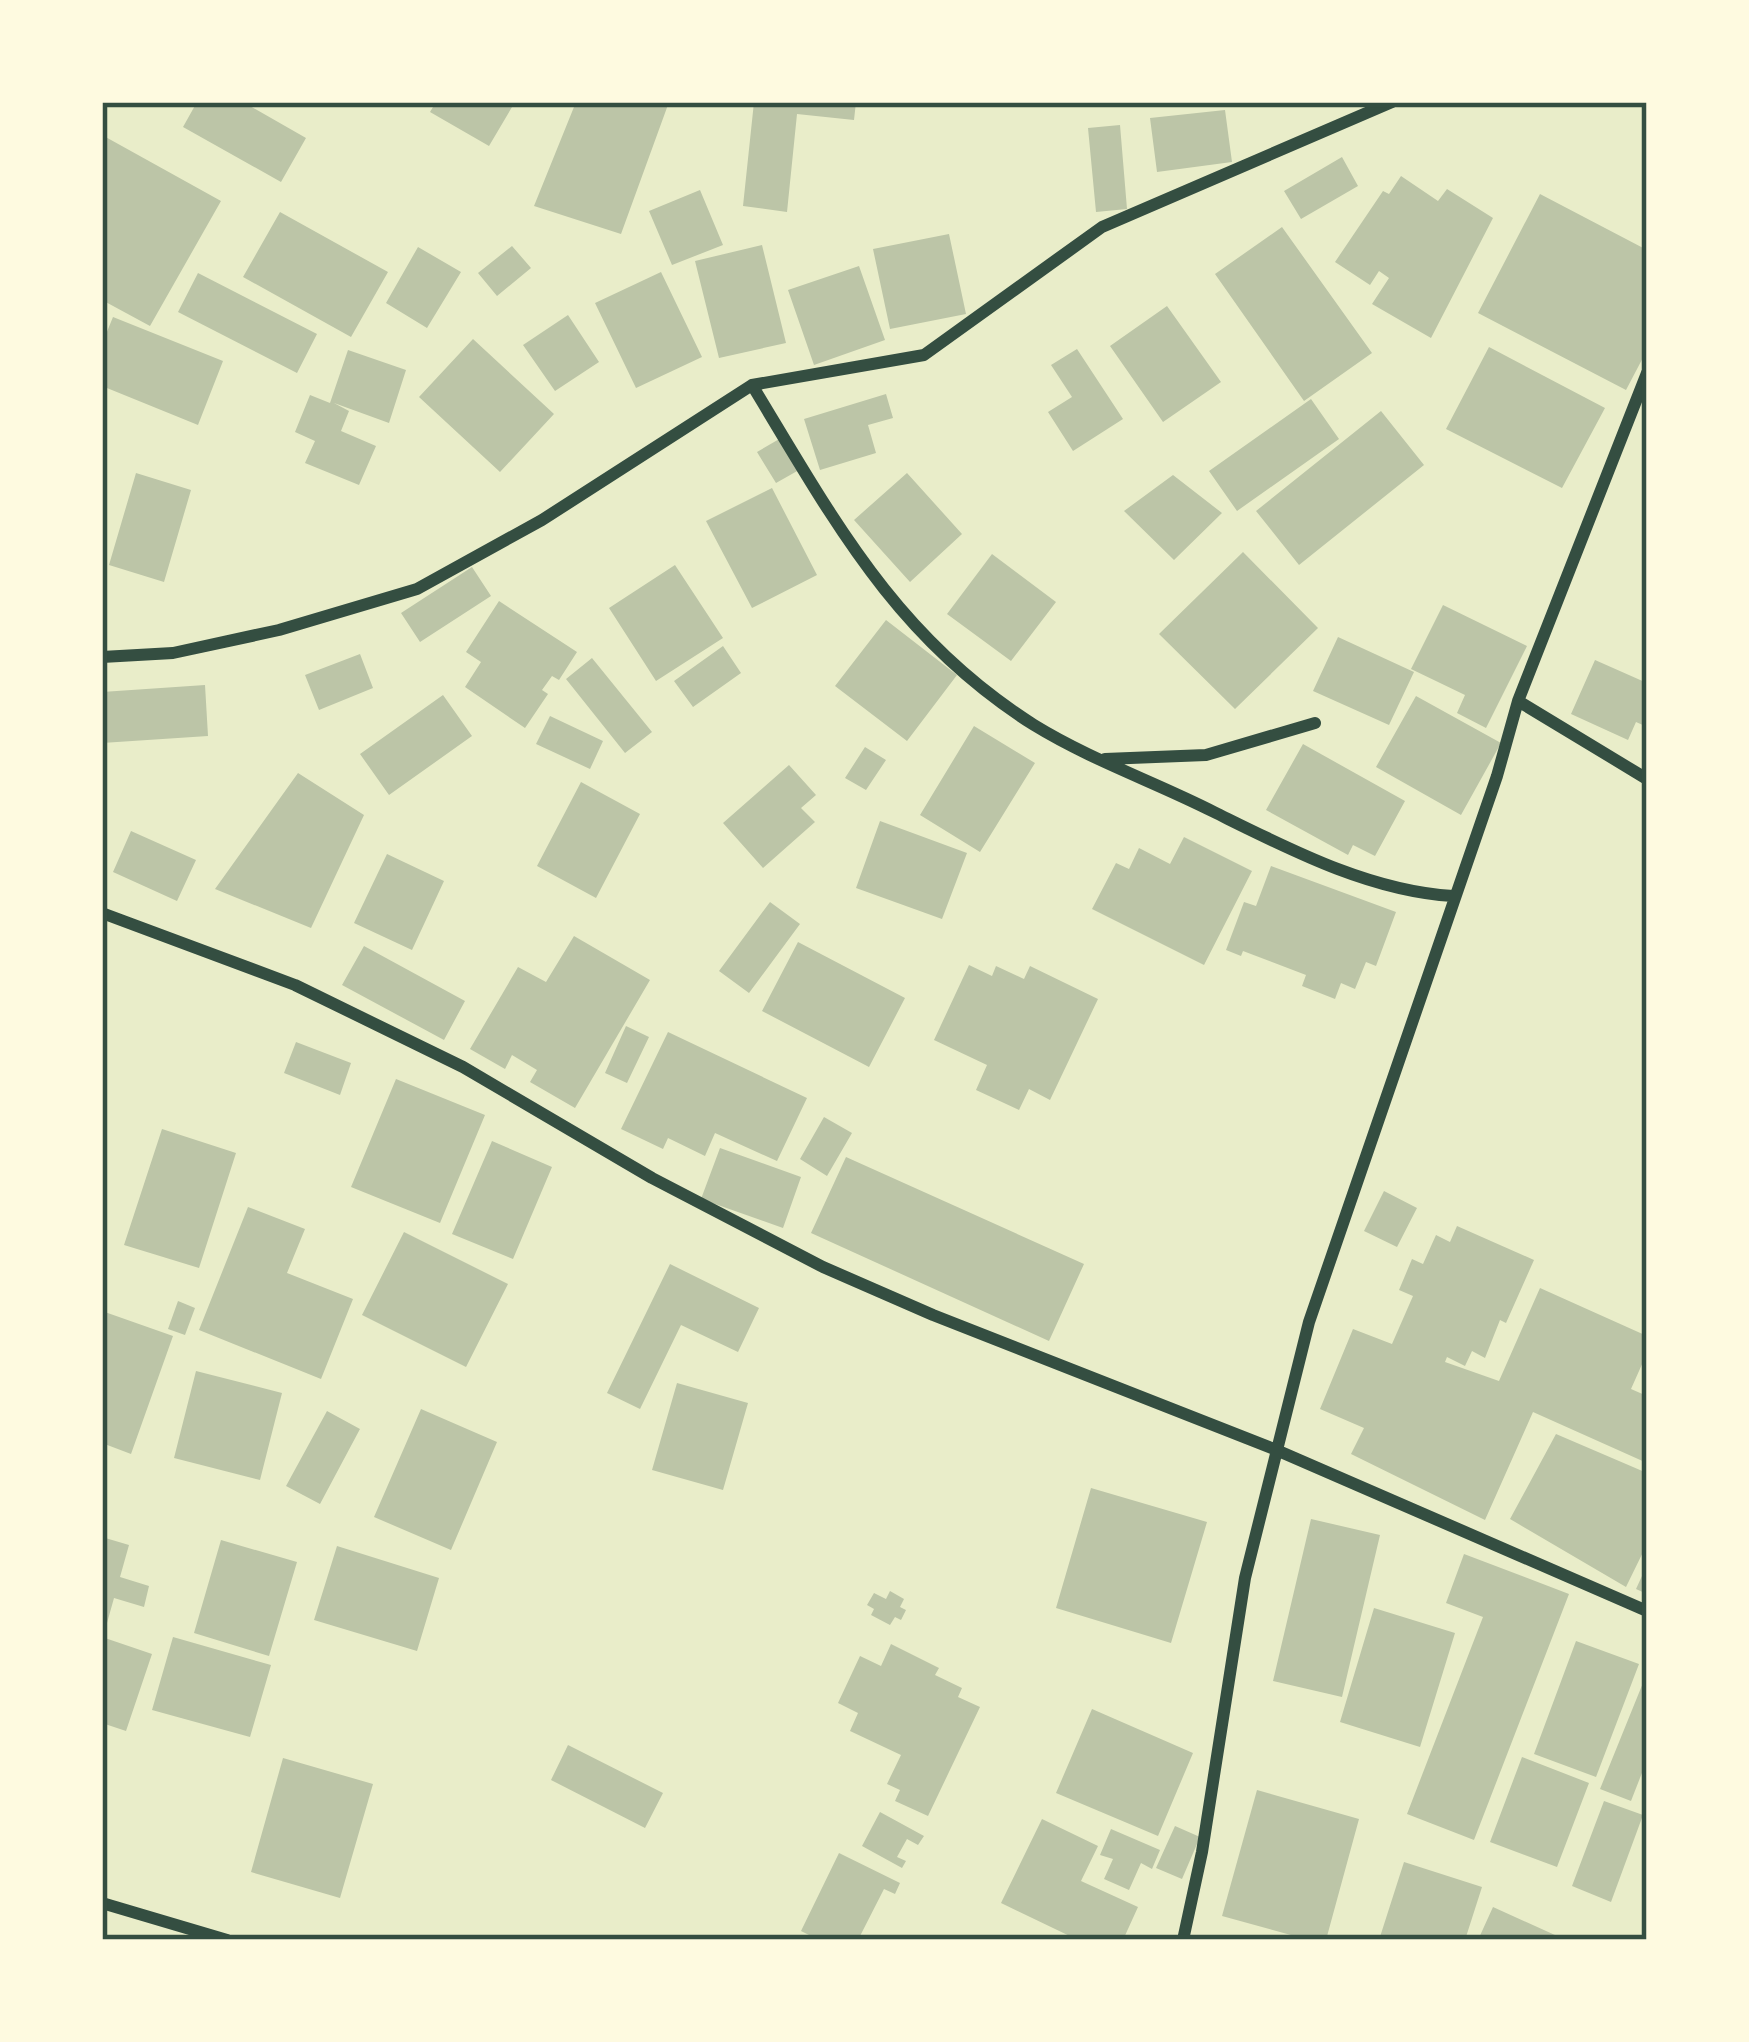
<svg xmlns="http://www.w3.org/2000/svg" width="1749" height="2042" font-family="'Times New Roman',serif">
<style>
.building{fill:#bcc5a7}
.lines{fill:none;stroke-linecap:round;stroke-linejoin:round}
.minor{stroke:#344e41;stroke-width:12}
.neatline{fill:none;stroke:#344e41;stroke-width:4.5}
</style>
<rect width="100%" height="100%" fill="#e9edc9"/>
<path class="building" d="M197 102H243L306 138 281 182 183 127Z
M436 102H515L489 146 430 112Z
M576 102H669L621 234 534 206Z
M754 102H856L854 120 797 114 787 212 743 206Z
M1225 110 1232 162 1157 172 1150 118Z
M1120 125 1127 209 1096 212 1088 128Z
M102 135 221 201 150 326 102 300Z
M1342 157 1358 186 1301 219 1284 191Z
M1401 176 1438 201 1447 189 1493 218 1431 338 1372 304 1389 278 1379 271 1370 285 1335 262 1383 191 1389 194Z
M700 190 723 245 672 265 649 211Z
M1540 194 1647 250V350L1626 390 1478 313Z
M280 212 388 272 351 337 243 277Z
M1282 227 1372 353 1304 401 1215 274Z
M949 234 966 314 890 329 873 249Z
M762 245 786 343 719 358 695 261Z
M512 246 531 268 497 296 478 273Z
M418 247 461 272 427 328 386 303Z
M859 266 885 340 814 365 788 290Z
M661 272 702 357 636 388 595 303Z
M198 273 317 334 297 373 178 312Z
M1167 306 1221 382 1163 422 1110 346Z
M568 315 599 362 555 391 523 345Z
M113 317 223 361 198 425 102 386V344Z
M473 339 554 414 500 472 419 397Z
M1489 347 1605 408 1562 488 1446 429Z
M1077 349 1123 419 1073 451 1048 412 1072 397 1051 365Z
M348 350 406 370 389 423 334 403 349 411 341 431 376 446 359 485 305 463 315 441 295 432 310 395 330 403Z
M886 394 893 418 868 425 876 453 820 470 804 419Z
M1311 399 1339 439 1237 511 1209 471Z
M1381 411 1424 465 1299 565 1256 511Z
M781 438 799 470 776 483 757 452Z
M136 473 191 490 164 582 109 565Z
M907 473 962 534 910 582 854 520Z
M1173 475 1222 513 1174 560 1124 511Z
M772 488 817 575 752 608 706 521Z
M1243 552 1318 628 1235 709 1159 634Z
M992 554 1056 602 1011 661 947 614Z
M675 565 723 638 656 681 609 608Z
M472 567 491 596 420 642 401 613Z
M499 601 577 652 559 680 552 676 542 690 548 694 525 728 465 687 481 662 466 652Z
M1443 605 1527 646 1486 728 1457 713 1465 695 1411 669Z
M886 620 957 675 907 741 835 686Z
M1338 637 1414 672 1389 725 1313 691Z
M723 646 741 673 693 707 674 681Z
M360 654 373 688 319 710 305 675Z
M592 658 652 732 625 753 566 679Z
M1595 660 1647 683V722L1645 726 1636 722 1628 740 1571 714Z
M205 685 208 736 102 743V692Z
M443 695 472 736 389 795 360 754Z
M1416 696 1501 743 1461 815 1376 767Z
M550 716 603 741 590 769 536 744Z
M974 726 1035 763 980 852 920 815Z
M1303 744 1405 801 1375 856 1353 845 1348 855 1266 810Z
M865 747 886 760 866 790 845 778Z
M789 765 816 795 801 808 815 822 763 868 723 823Z
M298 773 364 815 311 928 215 889Z
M581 782 640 814 596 898 537 866Z
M880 821 967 853 942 919 856 888Z
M131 831 196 860 177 901 113 872Z
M1184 837 1252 871 1204 965 1092 909 1116 863 1129 869 1139 848 1170 864Z
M387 854 444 881 412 950 354 923Z
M1271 866 1396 912 1376 966 1366 962 1355 989 1341 983 1335 999 1302 986 1306 975 1243 951 1241 956 1226 950 1244 902 1256 906Z
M770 902 800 924 749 993 719 971Z
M574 936 650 980 575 1108 530 1082 537 1070 512 1055 505 1069 470 1049 518 967 546 982Z
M798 942 905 998 869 1067 762 1011Z
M364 946 465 1001 444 1040 342 985Z
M969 965 992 976 996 966 1024 979 1030 966 1098 999 1050 1100 1029 1089 1019 1110 976 1090 987 1065 934 1040Z
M626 1026 649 1037 627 1083 605 1073Z
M668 1032 807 1098 777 1161 715 1133 705 1156 668 1138 663 1149 621 1129Z
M296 1042 351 1063 340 1095 284 1073Z
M396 1079 485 1115 440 1223 351 1187Z
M824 1117 852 1133 827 1176 800 1159Z
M162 1129 236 1153 199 1268 124 1245Z
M492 1141 552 1167 513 1259 452 1234Z
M720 1148 801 1177 783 1228 701 1199Z
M846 1157 1084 1264 1049 1341 811 1233Z
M1384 1191 1417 1208 1397 1247 1364 1231Z
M248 1207 305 1229 287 1273 353 1299 321 1379 199 1330Z
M1457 1226 1534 1260 1506 1323 1500 1320 1485 1358 1472 1351 1465 1366 1447 1357 1445 1362 1499 1381 1540 1288 1647 1336V1353L1631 1389 1647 1396V1463L1533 1412 1485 1520 1351 1454 1364 1428 1320 1409 1353 1329 1392 1344 1413 1296 1399 1290 1412 1259 1423 1264 1436 1235 1450 1242Z
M404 1232 508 1284 466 1367 362 1315Z
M670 1264 759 1308 738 1352 681 1325 640 1409 607 1393Z
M178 1301 195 1308 185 1335 168 1329Z
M102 1311 173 1336 131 1454 102 1443Z
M196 1371 282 1393 260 1480 174 1458Z
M677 1383 748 1403 723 1490 652 1470Z
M421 1409 497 1442 451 1550 374 1517Z
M327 1411 360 1429 320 1504 286 1486Z
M1556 1434 1647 1473V1544L1626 1587 1510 1519Z
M1091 1488 1207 1522 1171 1643 1056 1608Z
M1311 1519 1380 1535 1342 1697 1273 1681Z
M102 1537 129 1545 120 1577 149 1586 144 1607 114 1598 107 1623 102 1622Z
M221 1540 297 1562 269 1656 194 1633Z
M337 1546 439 1578 417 1651 314 1620Z
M1464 1554 1569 1594 1474 1840 1407 1814 1483 1617 1446 1603Z
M1647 1565V1594L1636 1589Z
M890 1591 904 1599 900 1607 906 1610 901 1620 895 1617 890 1625 871 1615 874 1609 867 1605 874 1593 886 1599Z
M1374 1608 1455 1633 1420 1747 1340 1722Z
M102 1637 152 1654 126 1731 102 1723Z
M173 1637 271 1665 250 1737 152 1710Z
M1576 1641 1639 1664 1596 1777 1534 1754Z
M891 1644 939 1668 935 1675 962 1688 958 1697 980 1707 928 1816 895 1801 900 1790 887 1784 901 1755 850 1731 858 1713 838 1703 860 1656 881 1666Z
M1647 1673V1760L1631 1801 1600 1789Z
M1092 1709 1193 1753 1158 1836 1056 1793Z
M568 1745 663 1793 645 1828 551 1780Z
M1522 1757 1589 1783 1557 1867 1490 1842Z
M283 1758 373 1784 340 1898 251 1872Z
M1257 1790 1359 1819 1326 1940H1309L1222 1916Z
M1604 1801 1643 1815 1611 1902 1572 1886Z
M880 1812 924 1836 918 1845 907 1839 897 1857 906 1861 902 1868 862 1846Z
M1042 1819 1098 1846 1081 1881 1138 1907 1123 1940 1115 1936 1113 1940H1078L1001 1903Z
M1175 1826 1200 1837 1182 1879 1156 1868Z
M1111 1829 1160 1850 1152 1869 1141 1863 1129 1890 1104 1879 1113 1859 1100 1855Z
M839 1853 900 1883 895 1894 884 1889 858 1940H819L801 1931Z
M1404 1862 1482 1887 1465 1940H1379Z
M1493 1907 1566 1940H1478Z"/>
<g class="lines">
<path class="minor" d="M752 385C834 520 895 637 1034 725 1091 760 1155 782 1214 812 1289 849 1369 891 1453 896
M102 657 173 653 279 630 417 589 542 520 752 385 924 355 1102 227 1392 102
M1518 701 1647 779
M1105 759 1206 755 1315 723
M102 913 295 985 463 1067 652 1178 823 1267 933 1315 1274 1449 1647 1611
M102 1903 227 1940
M1183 1940 1202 1852 1245 1578 1309 1322 1497 776 1518 701 1647 373"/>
</g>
<rect width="1749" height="2042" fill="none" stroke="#fefae0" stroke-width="210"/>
<rect x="105" y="105" width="1539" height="1832" class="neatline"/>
</svg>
